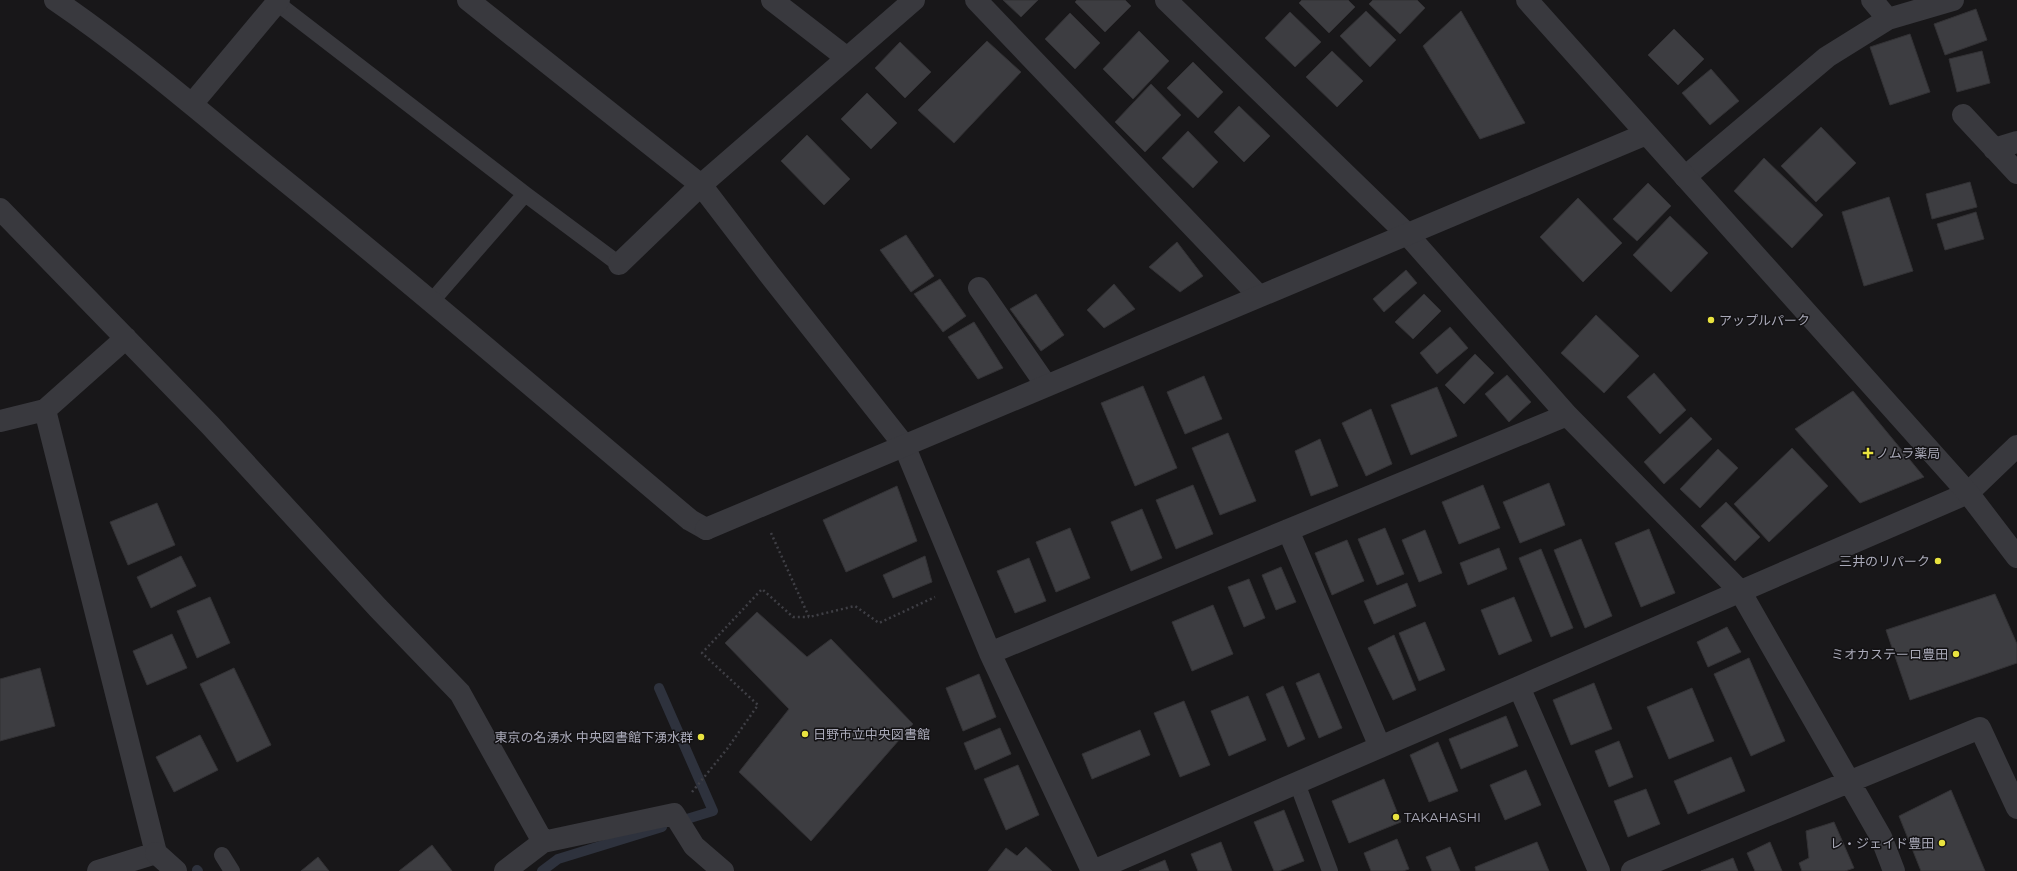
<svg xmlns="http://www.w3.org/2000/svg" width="2017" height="871" font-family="Montserrat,'Noto Sans JP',sans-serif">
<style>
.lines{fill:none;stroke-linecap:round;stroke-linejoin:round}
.stream{stroke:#2e323d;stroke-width:10}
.building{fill:#3d3d41;stroke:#333235}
.path{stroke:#3f3f45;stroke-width:2.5;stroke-dasharray:2 3;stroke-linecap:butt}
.service{stroke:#39393e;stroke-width:16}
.minor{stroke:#39393e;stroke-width:22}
.tertiary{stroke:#39393e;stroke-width:22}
.poi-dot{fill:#e9e33f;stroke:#131214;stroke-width:1.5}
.labels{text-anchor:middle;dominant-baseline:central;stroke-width:3;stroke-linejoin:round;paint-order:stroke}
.poi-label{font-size:13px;fill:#aaaab9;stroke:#131214;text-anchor:start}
</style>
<rect width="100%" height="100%" fill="#181719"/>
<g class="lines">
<path class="stream" d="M659 688 713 811 677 822
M197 870 198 871
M542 871 558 859 662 827"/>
</g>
<path class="building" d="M1003 0H1038L1021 17Z
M1077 0H1125L1131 6 1105 32 1075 2Z
M1302 0H1348L1355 7 1329 33 1299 3Z
M1373 0H1417L1425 8 1400 34 1369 4Z
M1976 9 1987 40 1945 55 1934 24Z
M1366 11 1396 40 1370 67 1340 36Z
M1461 11 1525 123 1480 139 1423 46Z
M1290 12 1321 42 1295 67 1265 38Z
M1070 13 1100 43 1075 69 1045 39Z
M1674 29 1704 59 1678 85 1648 55Z
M1139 31 1169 61 1133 99 1103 69Z
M1910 34 1930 92 1890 105 1870 47Z
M987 41 1021 72 954 143 918 110Z
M900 42 931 72 905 98 875 68Z
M1332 51 1363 81 1337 107 1306 77Z
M1982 51 1990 83 1957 92 1949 59Z
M1193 62 1223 92 1198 118 1167 88Z
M1711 69 1739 101 1710 125 1682 93Z
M1151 84 1181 115 1145 152 1115 122Z
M867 93 897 123 871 149 841 119Z
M1239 106 1270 136 1244 162 1214 132Z
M1821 127 1856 163 1816 202 1781 166Z
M1188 131 1218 162 1193 188 1162 158Z
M807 135 850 179 824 205 781 161Z
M1764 158 1823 215 1792 248 1734 191Z
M1970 182 1977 207 1932 219 1926 194Z
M1648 183 1671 206 1637 241 1613 219Z
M1889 197 1913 271 1864 286 1842 212Z
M1578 198 1622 243 1583 282 1540 237Z
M1976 212 1984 239 1945 250 1937 224Z
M1670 216 1708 253 1671 292 1633 255Z
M906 235 934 276 911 292 880 250Z
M1177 242 1203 276 1180 292 1149 267Z
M1406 270 1417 283 1384 312 1373 299Z
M940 279 966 316 943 332 914 294Z
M1114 284 1135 309 1104 328 1087 310Z
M1036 294 1064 335 1041 351 1010 309Z
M1424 294 1441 311 1413 339 1395 322Z
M1596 315 1639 356 1604 393 1561 353Z
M974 322 1003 368 978 379 948 337Z
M1450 327 1468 348 1437 374 1420 353Z
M1475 354 1494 373 1464 404 1445 385Z
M1654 373 1686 410 1660 434 1627 397Z
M1507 375 1531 402 1509 422 1485 394Z
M1204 376 1222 419 1185 434 1167 392Z
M1143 386 1177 468 1135 486 1101 403Z
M1437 387 1457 436 1411 455 1391 405Z
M1853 391 1924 477 1860 503 1795 429Z
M1371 409 1392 464 1366 476 1342 423Z
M1691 417 1712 439 1664 484 1644 462Z
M1228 433 1256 501 1220 515 1192 448Z
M1320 439 1338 486 1311 496 1295 451Z
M1792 448 1828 486 1769 542 1734 504Z
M1718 449 1738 468 1700 508 1680 489Z
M1549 483 1565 525 1520 543 1503 502Z
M1193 485 1213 534 1176 549 1156 500Z
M1483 485 1500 528 1459 544 1442 502Z
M897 486 917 541 846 572 823 520Z
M1726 502 1760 537 1735 561 1701 526Z
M157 503 175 545 128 565 110 522Z
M1142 509 1162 558 1131 571 1111 522Z
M1070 528 1090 578 1056 592 1036 542Z
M1385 528 1404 574 1377 585 1358 539Z
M1649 529 1675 593 1641 607 1615 543Z
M1425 530 1442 573 1419 582 1402 540Z
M1581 539 1612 616 1585 628 1554 550Z
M1347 540 1364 581 1332 595 1315 553Z
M1499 548 1507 569 1468 585 1460 563Z
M1541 549 1573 628 1551 637 1519 558Z
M181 556 196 586 151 608 137 577Z
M925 556 932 582 893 598 883 575Z
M1029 558 1046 601 1015 613 997 571Z
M1281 567 1296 602 1276 610 1262 575Z
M1249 579 1265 618 1244 627 1228 587Z
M1407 583 1416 606 1374 624 1364 601Z
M1995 594 2017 644V663L1910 700 1886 630Z
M210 597 230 643 197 658 177 611Z
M1514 597 1532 641 1499 655 1481 610Z
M1213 605 1233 654 1192 671 1172 622Z
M757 612 807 657 831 639 913 724 811 841 739 772 789 709 725 643Z
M1425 622 1445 670 1419 681 1399 633Z
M1727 627 1741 652 1708 667 1697 642Z
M172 634 187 668 147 685 133 651Z
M1394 635 1416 690 1393 700 1368 648Z
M1749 658 1785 741 1751 756 1714 674Z
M40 668 55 726 0 741V679Z
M234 668 271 745 237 762 200 684Z
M1319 673 1342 728 1319 738 1296 683Z
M979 674 996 717 963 731 946 688Z
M1594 683 1612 729 1571 745 1553 700Z
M1283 686 1305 739 1288 747 1266 694Z
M1692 688 1714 741 1669 759 1647 707Z
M1248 696 1266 740 1229 756 1211 711Z
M1184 701 1210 765 1180 777 1154 713Z
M1506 716 1518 746 1461 769 1449 739Z
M1000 728 1011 754 975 770 964 743Z
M1140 730 1150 755 1092 779 1082 754Z
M200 735 218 770 174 792 156 757Z
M1619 741 1633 777 1609 787 1595 751Z
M1438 742 1458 791 1429 802 1410 755Z
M1731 757 1745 791 1688 814 1674 781Z
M1018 765 1039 815 1006 830 984 779Z
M1526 770 1541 805 1505 820 1490 785Z
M1384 779 1401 822 1349 843 1332 801Z
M1646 789 1660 824 1628 837 1614 801Z
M1951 790 1985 871H1921L1899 816Z
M1284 810 1304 861 1279 871H1274L1254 822Z
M1834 822 1854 868 1845 871H1802L1799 863 1809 858 1806 831Z
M1397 839 1409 869 1403 871H1371L1364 853Z
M1221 842 1232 871H1198L1191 854Z
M1537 842 1549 871H1476L1475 867Z
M1770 842 1782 871H1755L1747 853Z
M432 845 452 871H399Z
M1026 847 1052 871H988L1006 848 1017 856Z
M1450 847 1460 871H1432L1426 857Z
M318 857 329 871H301Z
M1733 858 1738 871H1701Z
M1165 860 1169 871H1139Z"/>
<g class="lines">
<path class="path" d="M771 533 809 617 855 606 879 623 935 597
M692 792 727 749 758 705 702 653 762 589 793 617H809"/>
<path class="service" d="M273 0 525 194 619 264
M431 302 525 194
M1297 783 1330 871
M222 855 232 871"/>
<path class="minor" d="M55 0C130 51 199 111 269 168 412 283 550 402 690 520L706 529
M468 0 701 185 769 274 904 445 990 653 1092 871
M772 0 847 58
M976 0 1259 296
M1166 0 1407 234 1567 415 1740 591 1881 837 1894 871
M1872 0 1888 19
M192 104 279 0
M1963 115 2017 173
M1994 149 2017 142
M1685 177 1827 57 1888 19 1953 0
M0 209 210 425 378 608 460 693 543 842
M619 264 701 185 914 0
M979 288 1046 385
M0 421 45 410
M1288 530 1380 747
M990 653 1567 415
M1519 687 1599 871
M98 871 156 853 45 410 126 338
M505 871 543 842 674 814 694 846 723 871
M1093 871 1968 493 2017 446
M1632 871 1980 728 2017 808"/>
<path class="tertiary" d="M1527 0 1968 493 2017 557
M706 529 1646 134
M156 853 176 871"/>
</g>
<g class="poi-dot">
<circle cx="1711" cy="320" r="4"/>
<path d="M1866 447h4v4h4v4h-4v4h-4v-4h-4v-4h4z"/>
<circle cx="1938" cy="561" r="4"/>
<circle cx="1956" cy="654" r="4"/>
<circle cx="805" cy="734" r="4"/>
<circle cx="701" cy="737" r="4"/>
<circle cx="1396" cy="817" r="4"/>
<circle cx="1942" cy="843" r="4"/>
</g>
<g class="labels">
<g class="poi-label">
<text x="1719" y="320">アップルパーク</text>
<text x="1876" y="453">ノムラ薬局</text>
<text x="1930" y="561" text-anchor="end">三井のリパーク</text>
<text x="1948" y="654" text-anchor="end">ミオカステーロ豊田</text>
<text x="813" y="734">日野市立中央図書館</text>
<text x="693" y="737" text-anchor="end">東京の名湧水 中央図書館下湧水群</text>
<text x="1404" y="817">TAKAHASHI</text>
<text x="1934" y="843" text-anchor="end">レ・ジェイド豊田</text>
</g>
</g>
</svg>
